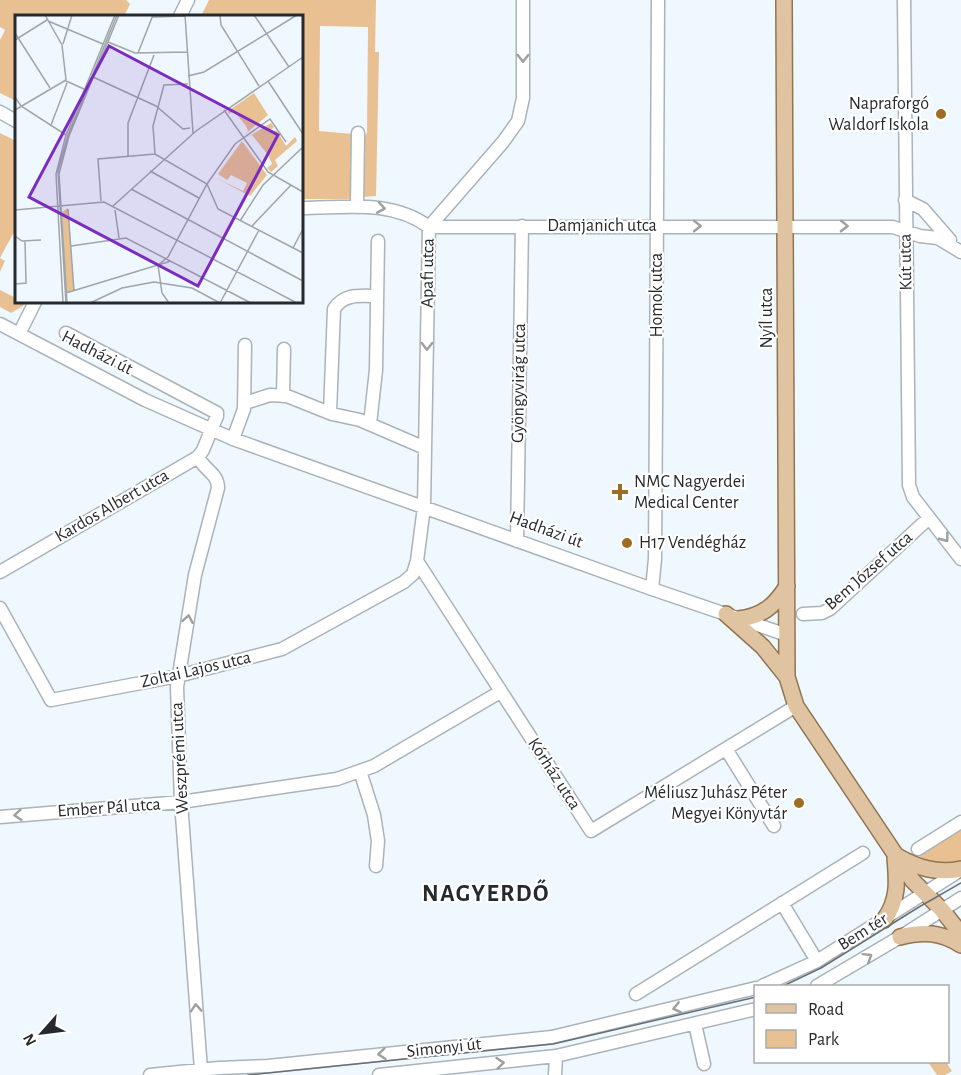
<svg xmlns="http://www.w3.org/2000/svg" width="961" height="1075" font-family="'Alegreya Sans',sans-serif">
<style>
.green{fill:#e8c092}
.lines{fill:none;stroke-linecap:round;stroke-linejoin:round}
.minor-casing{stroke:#aab3b9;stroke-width:15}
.major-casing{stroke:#927551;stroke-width:18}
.minor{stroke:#fff;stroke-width:12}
.major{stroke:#e0c4a2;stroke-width:15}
.tram{stroke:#696e72;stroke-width:1.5}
.oneway{stroke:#9e9fa0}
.poi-dot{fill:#9f6c23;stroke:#fff;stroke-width:2}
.labels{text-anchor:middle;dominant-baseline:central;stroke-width:4.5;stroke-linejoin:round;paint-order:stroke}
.poi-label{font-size:18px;fill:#272a2d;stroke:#fff;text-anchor:end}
.street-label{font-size:18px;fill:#272a2d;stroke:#fff}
.district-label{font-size:24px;font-weight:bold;letter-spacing:1.5px;fill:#272a2d;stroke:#fff}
.inset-road{fill:none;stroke:#9fa6aa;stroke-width:1.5}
.view{fill:#7b2cbf;fill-opacity:0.15;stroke:#7b2cbf;stroke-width:3}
.inset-edge{fill:none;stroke:#272a2d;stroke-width:3}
</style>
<rect width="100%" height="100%" fill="#eff8fe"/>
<path class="green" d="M0 0H126L130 4 124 16H16V101L0 93V40L5 30 0 27Z
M209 0H376L375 52H379L376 196 362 197 363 139 367 133 368 27 320 26 319 131 353 134 352 199H302V16H201Z
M0 133 16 141V235L13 234 0 258 5 261 0 272Z
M0 290 16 298V302H25L23 306 11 313 0 307Z
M961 822V869L922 858 913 852Z
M928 1062H946L952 1071 945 1075H937Z"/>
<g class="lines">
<defs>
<path id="minor" d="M523 0V98L518 121 503 142 429 227 424 507 417 561 591 831 796 706
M904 0 909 485 913 497 961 559
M180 16 188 0
M0 112 16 121
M905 200 923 209 950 240
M357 206 358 133
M302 208C345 208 391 199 429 227H893L920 236 938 238 961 252
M0 324 145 400 233 439 652 589 787 635
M19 334 35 302
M283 396 284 349
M245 403 270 395 287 396 332 414 360 420 425 448
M330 413 334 309C344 293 360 296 377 296
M370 424 376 370 378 241
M233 439 244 409 245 345
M198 457C204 470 218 473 218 488L195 575 177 687 181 802 201 1070
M517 541 522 226
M0 572 198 457 203 450 217 416V413L66 333
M652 589 655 559 656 405 658 0
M0 608 51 700 178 676 282 649 404 582 413 574 417 561
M803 614 822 613 830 609 929 518
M726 749 774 826
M360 771 374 815 378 841 376 866
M0 817 181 802 337 779 374 766 500 692
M918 849 961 822
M782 903 817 961
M762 986 817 961 961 870
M817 986 900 937 961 898
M636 994 863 853
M695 1024 704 1064
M150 1075 219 1068 268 1066 552 1037 756 988
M379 1075 556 1056 756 1009
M555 1075 556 1056"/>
<path id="major" d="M784 0 787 677 796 706 913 881 942 910 961 934
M726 614 763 647 787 677
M738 619C761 617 775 606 787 586
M897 856C918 868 937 874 961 869
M884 920C899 900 897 881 895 858
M900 937C923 931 941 932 961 945"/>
</defs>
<use href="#minor" class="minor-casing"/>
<use href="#major" class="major-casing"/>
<use href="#minor" class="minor"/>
<use href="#major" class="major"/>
<path class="tram" d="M783 986 821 968 919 907 961 883
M248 1075 553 1044 756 997"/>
</g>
<defs><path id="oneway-chevron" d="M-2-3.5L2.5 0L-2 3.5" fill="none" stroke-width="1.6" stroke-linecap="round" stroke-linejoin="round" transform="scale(1.5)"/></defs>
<g class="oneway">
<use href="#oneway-chevron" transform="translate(523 58) rotate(90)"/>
<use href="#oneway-chevron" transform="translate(381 208) rotate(10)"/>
<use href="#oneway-chevron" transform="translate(697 226)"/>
<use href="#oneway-chevron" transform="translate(844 226) rotate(1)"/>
<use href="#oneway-chevron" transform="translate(427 346) rotate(91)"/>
<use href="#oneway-chevron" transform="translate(945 538) rotate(53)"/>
<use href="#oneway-chevron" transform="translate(188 619) rotate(-80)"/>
<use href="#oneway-chevron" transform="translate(18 815) rotate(175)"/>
<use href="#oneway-chevron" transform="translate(868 957) rotate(-32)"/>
<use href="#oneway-chevron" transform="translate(196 1008) rotate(-94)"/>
<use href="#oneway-chevron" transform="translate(677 1008) rotate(167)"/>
<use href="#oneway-chevron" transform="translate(382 1054) rotate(174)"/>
<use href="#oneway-chevron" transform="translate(500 1063) rotate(-6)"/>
</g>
<g class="poi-dot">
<circle cx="941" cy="114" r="6"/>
<path d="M617 483h6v6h6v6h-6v6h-6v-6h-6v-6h6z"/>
<circle cx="627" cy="543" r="6"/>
<circle cx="799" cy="803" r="6"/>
</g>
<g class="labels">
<g class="poi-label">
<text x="929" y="104">Napraforgó<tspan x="929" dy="21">Waldorf Iskola</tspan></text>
<text x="634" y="482" text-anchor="start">NMC Nagyerdei<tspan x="634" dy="21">Medical Center</tspan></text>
<text x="639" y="543" text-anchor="start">H17 Vendégház</text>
<text x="787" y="793">Méliusz Juhász Péter<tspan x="787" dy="21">Megyei Könyvtár</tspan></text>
</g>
<g class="street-label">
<text x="602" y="226">Damjanich utca</text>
<text transform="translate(906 262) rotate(-91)">Kút utca</text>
<text transform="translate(428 273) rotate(-89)">Apafi utca</text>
<text transform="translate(657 295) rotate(-90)">Homok utca</text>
<text transform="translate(767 318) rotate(-90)">Nyíl utca</text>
<text transform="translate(97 353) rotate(27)">Hadházi út</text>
<text transform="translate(519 383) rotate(-89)">Gyöngyvirág utca</text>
<text transform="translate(112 506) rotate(-30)">Kardos Albert utca</text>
<text transform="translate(546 530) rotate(20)">Hadházi út</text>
<text transform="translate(869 571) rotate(-41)">Bem József utca</text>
<text transform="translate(196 670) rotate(-13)">Zoltai Lajos utca</text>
<text transform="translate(180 758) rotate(-93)">Weszprémi utca</text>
<text transform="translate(554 774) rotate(57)">Kórház utca</text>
<text transform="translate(109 808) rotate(-4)">Ember Pál utca</text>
<text transform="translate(863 932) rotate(-32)">Bem tér</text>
<text transform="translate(444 1048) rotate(-6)">Simonyi út</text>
</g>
<g class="district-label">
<text x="486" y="894">NAGYERDŐ</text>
</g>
</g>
<g transform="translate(15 15)">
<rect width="288" height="288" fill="#eff8fe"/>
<path d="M239 78 253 100 229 120 233 116 231 111 219 96 214 99 213 96ZM256 108 259 112 256 115 262 116 271 131 280 122 282 126 260 145 263 151 256 157 252 153 257 149 253 140 237 120 231 123ZM227 126 252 160 235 181 201 163 228 176 232 168 216 160 212 165 203 159ZM53 193 59 276 51 278 47 197Z" fill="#e8c092"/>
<path class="inset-road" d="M30 0 47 30 51 65M170 0 178 118M205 0 206 10 244 71M239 0 274 52M138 2 170 1M33 6 88 29M0 18 35 73M0 25 32 5M93 27 120 38 172 37M48 29 57 0M123 38 138 0M173 61 189 57 282 0M78 62 141 91 168 114 175 113M51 66 69 74M253 66 288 119M0 82 6 91 51 120M0 95 51 65M209 95 253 157 288 177M36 110 52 68M140 139 138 111 149 70 173 69M113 141V108L139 40M135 156 184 183M116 174 288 266M86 186 83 144 140 139 192 169 203 194 288 238M98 191 181 116 288 42M53 194 59 276M0 195 89 187 282 288M100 195 104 223M225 206 248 170 288 132M237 211 276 170M0 221 7 226 26 225M56 231 111 223 236 288M278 233 288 214M143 250 153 242 192 169 220 129 255 104 271 127M143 250 147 278 154 288M0 269 11 268 10 226M51 278 156 246M48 288 41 159 51 120 100 0M51 288 43 156 53 120 102 0M52 288 44 159 54 121 104 0M75 288 107 273 139 267 177 273 205 288M205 288 244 215"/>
<path class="view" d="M94 31 263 120 183 271 14 182Z"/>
<rect width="288" height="288" class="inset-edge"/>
</g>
<rect x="754" y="985" width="195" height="78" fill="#ffffff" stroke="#a9aaab" stroke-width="1.5"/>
<rect x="766" y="1004" width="30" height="9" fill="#e0c4a2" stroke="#a9aaab" stroke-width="1.5"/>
<text x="808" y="1015" font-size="18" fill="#272a2d">Road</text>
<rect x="766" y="1030" width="30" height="18" fill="#e8c092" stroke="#a9aaab" stroke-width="1.5"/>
<text x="808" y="1045" font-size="18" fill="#272a2d">Park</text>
<g transform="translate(42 1033) rotate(242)" stroke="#ffffff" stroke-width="4.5" paint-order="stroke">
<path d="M0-4.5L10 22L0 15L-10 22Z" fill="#272a2d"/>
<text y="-9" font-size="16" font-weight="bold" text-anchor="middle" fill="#272a2d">N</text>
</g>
</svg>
